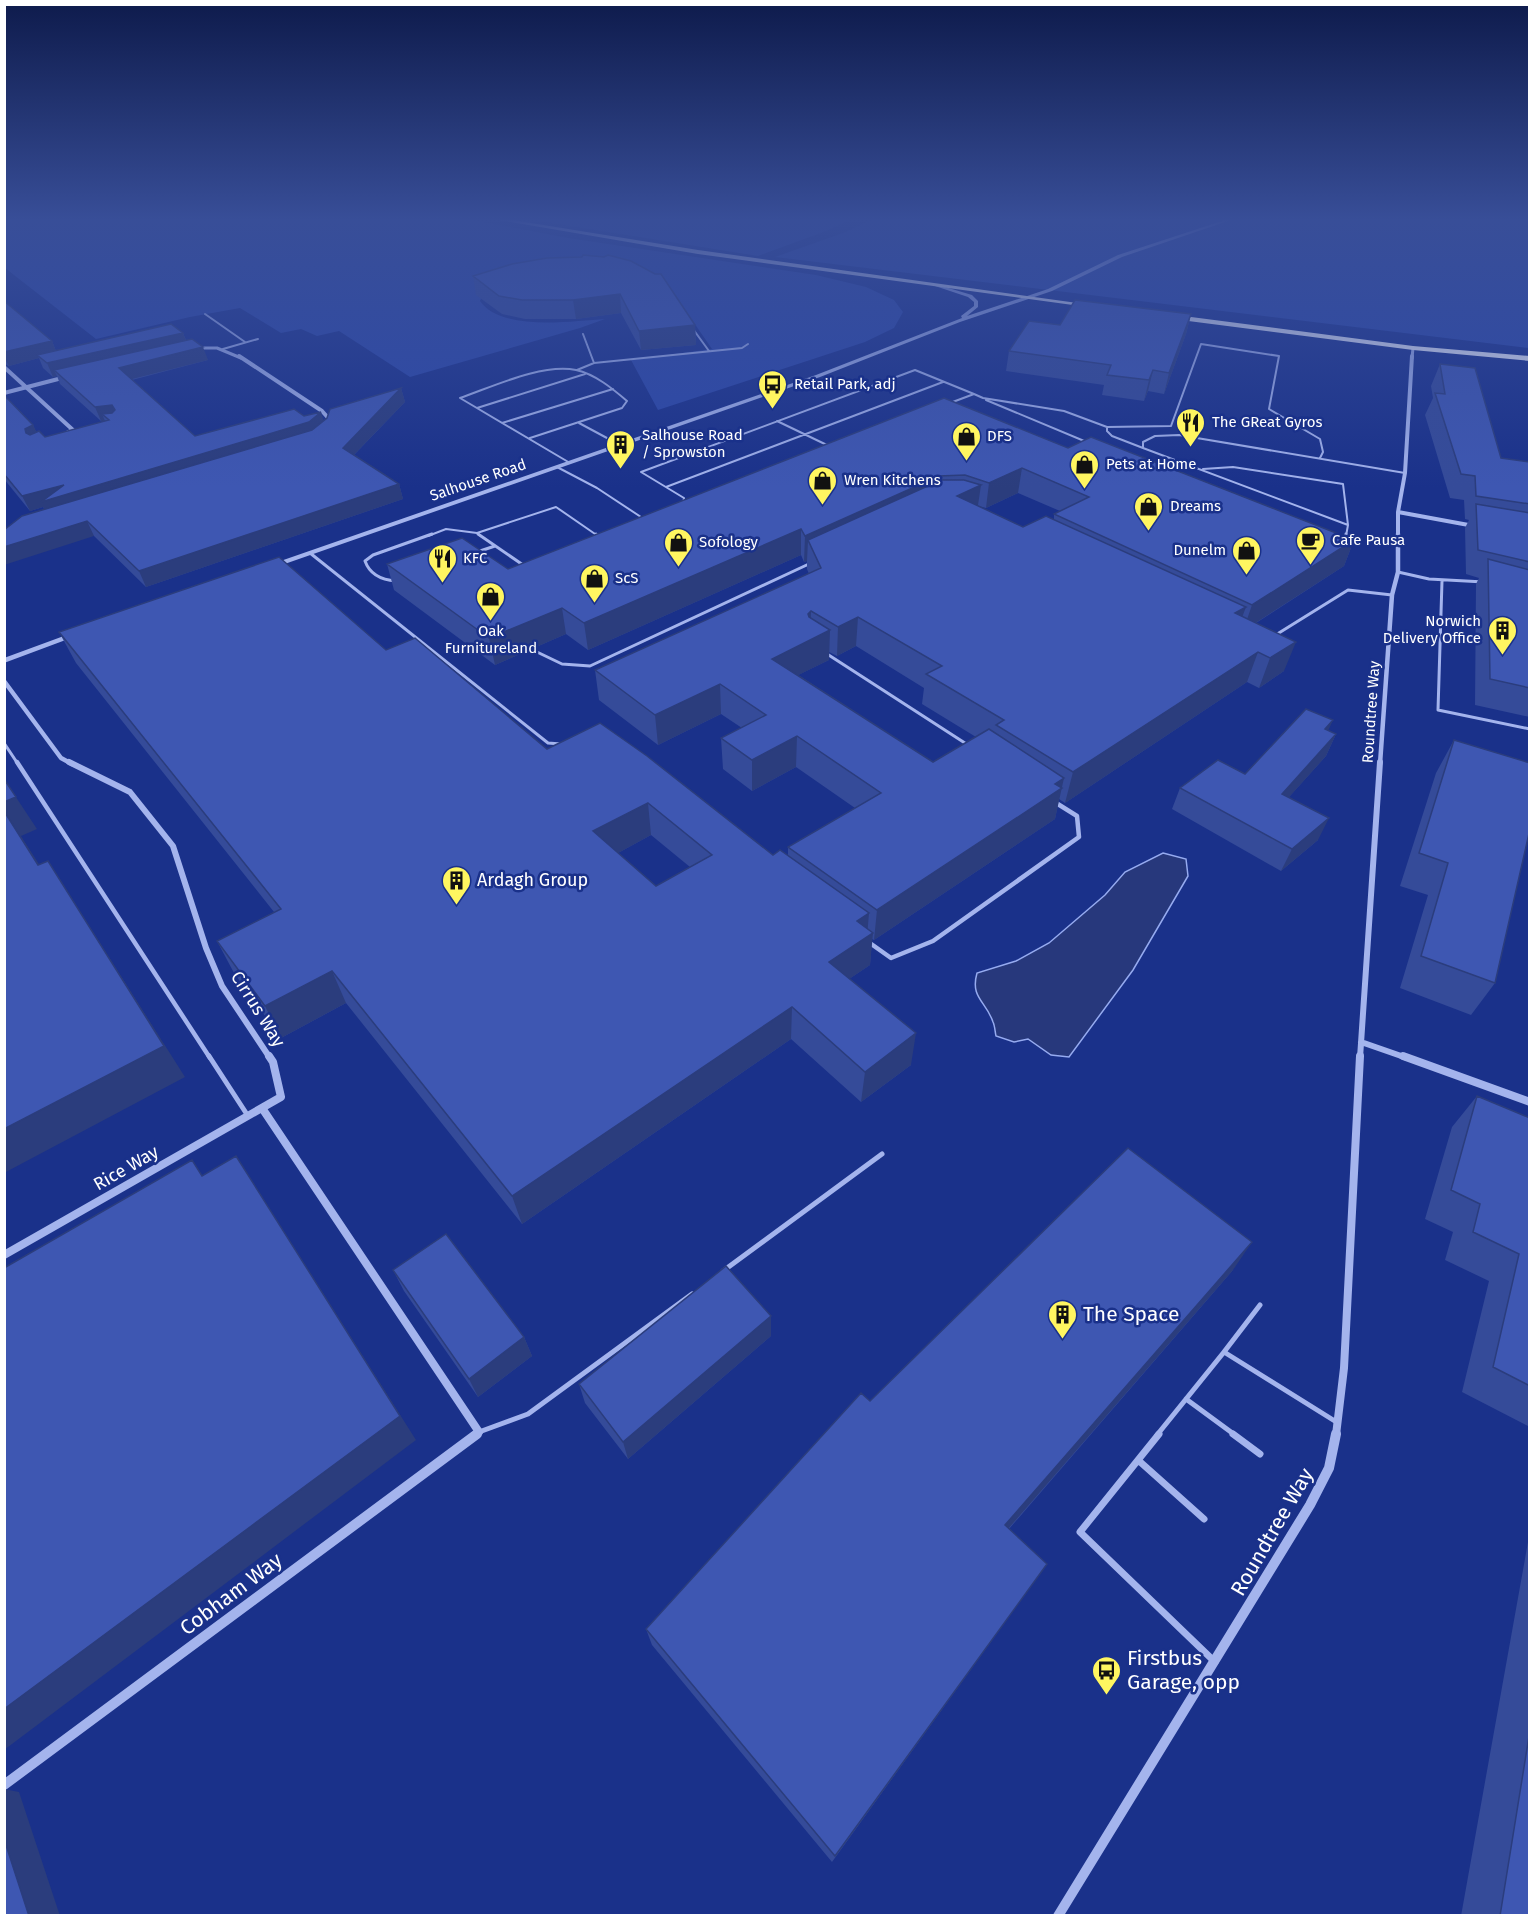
<svg xmlns="http://www.w3.org/2000/svg" width="1534" height="1920" font-family="'Fira Sans',sans-serif">
<style>
.green{fill:#2c48a9}
.water{fill:#27387c;stroke:#96abf0;stroke-width:1.5}
.lines{fill:none;stroke-linecap:round;stroke-linejoin:round}
.service-far4{stroke:#a4b4ed;stroke-width:2}
.service-far3{stroke:#a4b4ed;stroke-width:3}
.service-far2{stroke:#a4b4ed;stroke-width:4.5}
.service-far1{stroke:#a4b4ed;stroke-width:5}
.service{stroke:#a4b4ed;stroke-width:7}
.minor-far5{stroke:#a4b4ed;stroke-width:3}
.minor-far4{stroke:#a4b4ed;stroke-width:4}
.minor-far3{stroke:#a4b4ed;stroke-width:4.5}
.minor-far2{stroke:#a4b4ed;stroke-width:6}
.minor-far1{stroke:#a4b4ed;stroke-width:8}
.minor{stroke:#a4b4ed;stroke-width:10}
.tertiary{fill:#a4b4ed;fill-rule:evenodd}
.trunk{fill:#f4f6ff;fill-rule:evenodd}
.wall{fill:#354b99;fill-rule:evenodd}
.shaded-wall{fill:#2b3d7d}
.building{fill:#3e57b2;stroke:#2b3d7d;stroke-width:1.5;fill-rule:evenodd}
.labels{text-anchor:middle;dominant-baseline:central;stroke-width:5;stroke-linejoin:round;paint-order:stroke}
.far-poi-label{font-size:15px;fill:#fff;stroke:#1a318a;text-anchor:start}
.far-street-label{font-size:15px;fill:#fff;stroke:#1a318a}
.poi-label{font-size:18px;fill:#fff;stroke:#1a318a;text-anchor:start}
.street-label{font-size:18px;fill:#fff;stroke:#1a318a}
.near-poi-label{font-size:21px;fill:#fff;stroke:#1a318a;text-anchor:start}
.near-street-label{font-size:21px;fill:#fff;stroke:#1a318a}
</style>
<rect width="100%" height="100%" fill="#1a318a"/>
<path class="green" d="M4 219H468L568 238 816 275 866 287 894 300 903 312 894 328 865 342 658 410 631 360 712 349 692 320 484 292 480 301C502 332 571 321 605 319L580 328 410 377 339 331 317 336 301 329 281 333 240 308 190 317 96 339 5 268Z
M527 219H852L826 231 758 256Z
M873 219H1529V348L775 257 843 233Z"/>
<path class="water" d="M1163 853 1186 859 1188 876 1133 970 1069 1057 1051 1055 1028 1039 1014 1042 996 1036C995 1032 995 1026 993 1022 986 1001 970 998 977 973L1016 961 1049 943 1105 895 1125 872Z"/>
<g class="lines">
<path class="service-far4" d="M205 314 245 342
M693 329 709 351
M223 349 258 339
M594 363 742 348 748 344
M577 370 594 363 583 334
M974 394 983 398 1064 411 1107 427V431L1112 436 1143 448
M986 400 1089 443
M477 408 585 374
M777 421 829 446
M502 423 613 389
M579 423 620 445
M1171 426 1201 344 1279 356 1269 409 1320 439 1323 452 1320 458
M1107 427 1171 426
M530 438 622 408 627 401C613 389 595 374 576 370 542 363 492 387 460 398L570 463
M557 467 597 488 644 519
M1203 469 1233 467 1343 484 1348 525
M1173 473 1190 465
M666 487 943 382
M683 504 684 498 641 472 915 370 974 394 950 403
M428 536 446 529 477 533
M481 536 477 533 556 507 598 536
M1346 536 1348 525 1143 448V442L1155 436 1179 435 1405 473"/>
<path class="service-far3" d="M478 534 526 567
M596 534 600 537
M1345 543 1346 534
M477 552 495 546
M310 553 548 743 561 744
M1398 572 1429 579 1484 582
M396 581C382 580 370 575 365 561L373 555 432 534
M1442 581 1438 710 1530 729
M1274 636 1348 590 1392 595
M537 652 562 664 590 666 811 563
M824 652 968 745
M4 743 18 764"/>
<path class="service-far2" d="M17 762 210 1058
M867 941 891 958 933 941 1079 837 1077 816 1053 801"/>
<path class="service-far1" d="M209 1056 248 1116
M723 1271 882 1154
M1224 1352 1260 1305
M1186 1399 1235 1435
M479 1432 528 1414 692 1294
M1157 1435 1224 1352 1338 1423"/>
<path class="service" d="M1159 1434 1080 1532 1215 1662
M1233 1434 1260 1454
M1138 1460 1204 1519"/>
<path class="minor-far5" d="M196 348H217L241 358
M1412 358 1413 348"/>
<path class="minor-far4" d="M239 356 322 411 331 421
M4 367 73 430 68 432
M4 393 66 377
M1398 512 1474 526
M1398 536V512L1405 473 1412 356"/>
<path class="minor-far3" d="M4 681 61 758 72 764
M1380 764 1392 595 1398 572V534"/>
<path class="minor-far2" d="M69 762 130 792 173 846 206 948 222 986 270 1058
M1361 1042 1407 1058
M1360 1058 1380 762"/>
<path class="minor-far1" d="M1403 1056 1530 1102
M262 1108 479 1432 475 1435
M4 1255 281 1097 273 1062 269 1056
M1336 1435 1344 1368 1360 1056"/>
<path class="minor" d="M4 1785 477 1434
M1058 1916 1310 1505 1329 1468 1336 1434"/>
<path class="tertiary" d="M1228 219H1234L1122 257 1052 291 960 322 820 377 276 567 269 565 816 375 962 318 961 316 974 306V302L968 297 935 286V284L972 295 978 301V307L967 316 1048 289 1118 255Z
M72 633H75L79 635 4 663V658Z"/>
<path class="trunk" d="M493 219H507L698 250 1099 306 1095 308 698 254Z
M1168 314 1413 346 1530 356V361L1413 350 1165 318 1164 316Z"/>
</g>
<path class="wall" d="M547 258 695 325 696 345 641 350 621 313 576 319H525L502 314 476 295 473 276Z
M4 301 52 341 56 351 183 333 186 340 208 360 132 380 195 436 304 416 324 421 401 388 405 402 354 455 399 484 403 499 146 587 94 536 44 509 43 507 30 511 4 479V395L33 425 36 432 45 437 105 421H101L60 384 57 376 53 377 43 368 39 358 9 366 4 364Z
M1191 314 1186 334 1164 394 1148 391 1144 401 1102 395 1104 385 1006 371 1009 351 1060 325Z
M1440 364 1501 458 1530 462V717L1475 705 1476 584 1479 578 1466 574 1465 528 1469 520 1465 519 1464 500 1450 498 1425 415 1433 398 1431 386Z
M1068 448 1354 540 1344 566 1256 623 1284 671 1259 688 1247 682 1065 803 1059 799 1055 819 874 940 872 939 870 965 849 979 911 1065 861 1102 791 1039 522 1224 346 1003 281 1038 234 973 217 941 274 912 76 663 59 632 386 650 547 749 773 855 788 856V847L855 808 796 767 752 791 723 769 721 738 742 728 721 714 658 745 599 700 595 670 809 574 807 569V561L804 562 801 555 588 650 566 634 495 665 394 590 387 564 508 569ZM1018 493 1060 511 1054 514V519L1023 527 978 506 986 508ZM856 646 924 688 922 704 976 737 933 762 798 675 829 660V652L837 656ZM651 835 690 867 656 886 618 853Z
M1329 731 1336 734 1326 756 1289 797 1318 840 1281 871 1172 809 1180 788 1245 774Z
M1454 740 1495 983 1471 1015 1400 988 1428 895 1400 886 1436 773Z
M1477 1096 1530 1118V1427L1462 1392 1489 1281 1445 1260 1453 1232 1425 1219 1452 1127Z
M393 1270 524 1337 532 1356 478 1397 404 1291Z
M1233 1270 1009 1529 1047 1564 832 1862 652 1645 646 1629 870 1401Z
M771 1336 628 1459 585 1403 579 1384Z
M1530 1541V1916H1461L1528 1542Z"/>
<path class="shaded-wall" d="M620 294 621 313 576 319 573 300Z
M1191 314 1186 334 1164 394 1169 373Z
M695 325 696 345 641 350 639 331Z
M183 333 188 346 54 370 57 376 53 377 47 363Z
M52 341 57 354 37 355 39 358 9 366 4 357V352Z
M203 347 208 360 124 381 119 368Z
M1153 370 1148 391 1144 401 1149 380Z
M401 388 405 402 347 462 343 448Z
M112 405 118 419 102 414 105 421H101L95 407Z
M321 412 325 426 48 517 43 507 30 511 22 496Z
M33 425 40 439 26 433 25 429Z
M1022 468 1018 493 986 508 989 483Z
M939 476 936 501 808 540 807 561 804 562 805 536Z
M399 484 403 499 146 587 139 571Z
M981 485 977 512 957 496Z
M87 521 94 536 4 565V547Z
M801 529V555L588 650 584 623Z
M1354 540 1344 566 1243 631 1252 605Z
M1246 607 1235 636V613Z
M562 608 566 634 495 665 489 638Z
M811 611 810 640 830 630 829 660 772 688V659Z
M858 617 856 646 837 656 838 627Z
M1296 642 1284 671 1259 688 1270 658Z
M1258 652 1247 682 1065 803 1073 772Z
M720 684 721 714 658 745 655 715Z
M1333 720 1323 742 1325 729Z
M1336 734 1326 756 1273 815 1282 794Z
M797 736 796 767 752 791V760Z
M1064 778 1055 819 874 940 877 910Z
M4 779 37 829 21 836 60 897 38 865 4 811Z
M648 803 651 835 598 864 593 831Z
M1329 818 1318 840 1281 871 1292 849Z
M48 861 185 1077 4 1173V1129Z
M869 913 867 937 873 933 870 965 827 994 829 962 857 921Z
M332 971 346 1003 281 1038 265 1006Z
M792 1007 791 1039 522 1224 512 1196Z
M916 1033 911 1065 861 1102 865 1072Z
M236 1156 416 1440 4 1750V1709Z
M1252 1242 1233 1270 994 1545 1005 1525Z
M771 1316V1336L628 1459 623 1442Z
M524 1337 532 1356 478 1397 469 1379Z
M4 1789 19 1792 60 1916H29L4 1839Z"/>
<path class="building" d="M583 255 604 257 608 255 631 261 655 274H661L695 325 639 331 620 294 573 300H522L499 296 473 276 512 264 547 258 582 257Z
M1075 300 1191 314 1169 373 1153 370 1149 380 1107 375 1111 365 1009 351 1029 321 1060 325Z
M4 301 52 341 4 352Z
M171 324 183 333 47 363 37 355Z
M192 339 203 347 119 368 195 436 294 409 304 416 321 412 309 422 41 502 64 485 22 496 4 474V395L33 425 25 429 26 433 30 435 39 431 45 437 109 420 102 414 112 413 115 410 112 405 95 407 54 370Z
M1440 364 1475 368 1501 458 1530 462V504L1476 496 1475 476 1461 474 1435 393 1445 394Z
M401 388 343 448 399 484 139 571 87 521 4 547V530L22 516 312 430 327 418 330 409Z
M944 398 1068 448 1091 437 1354 540 1252 605 1054 514 1089 497 1022 468 989 483 965 475 939 476 805 536 801 529 584 623 562 608 489 638 387 564 462 538 508 569Z
M941 480H964L981 485 957 496 1023 527 1046 516 1246 607 1235 613 1296 642 1270 658 1258 652 1073 772 996 725 1004 720 926 674 942 666 858 617 838 627 811 611 808 614 809 617 830 630 772 659 933 762 989 729 1064 778 1055 784 1062 788 877 910 788 847 881 793 797 736 752 760 721 738 766 715 720 684 655 715 595 670 821 568 808 540Z
M1476 504 1530 513V562L1478 550Z
M279 557 386 650 415 638 547 749 600 723 647 756 773 855 780 850 869 913 857 921 873 933 829 962 916 1033 865 1072 792 1007 512 1196 332 971 265 1006 217 941 281 909 59 632ZM648 803 712 855 656 886 593 831Z
M1488 559 1530 570V688L1490 679Z
M1306 709 1333 720 1325 729 1336 734 1282 794 1329 818 1292 849 1180 788 1218 760 1245 774Z
M1454 740 1530 763V829L1495 983 1421 956 1448 863 1419 853Z
M4 779 16 797 4 802Z
M4 811 38 865 48 861 164 1046 4 1129Z
M1477 1096 1530 1118V1386L1493 1367 1519 1254 1473 1232 1480 1204 1451 1190Z
M1128 1148 1252 1242 1005 1525 1047 1564 835 1856 646 1629 861 1393 870 1401Z
M236 1156 400 1416 4 1709V1268L192 1160 202 1176Z
M446 1234 524 1337 469 1379 393 1270Z
M726 1266 771 1316 623 1442 579 1384Z
M1530 1730V1916H1500Z
M4 1839 29 1916H4Z"/>
<linearGradient id="sky" x2="0" y2="1"><stop stop-color="#0e1b4c"/><stop offset="0.45" stop-color="#384e98"/><stop offset="1" stop-color="#384e98" stop-opacity="0"/></linearGradient>
<rect width="1534" height="488" fill="url(#sky)"/>
<defs>
<symbol id="bus-pin" viewBox="-11 -11 22 30"><path d="M0 17L-7.5 6A9.5 9.5 0 1 1 7.5 6Z" fill="#fff660" stroke="#1a318a"/><path d="M-5-6H5V4H4V6H2V4H-2V6H-4V4H-5ZM-3.5-4V0h7V-4ZM-3.5 1.2v1.5H-2V1.2ZM2 1.2v1.5H3.5V1.2Z" fill="#111"/></symbol>
<symbol id="restaurant-pin" viewBox="-11 -11 22 30"><path d="M0 17L-7.5 6A9.5 9.5 0 1 1 7.5 6Z" fill="#fff660" stroke="#1a318a"/><path d="M-5-6h1v4h1v-4h1v4h1v-4h1v5L-1.5 .5V6h-2V.5L-5-1ZM5-6V6H3V1.5H1.5Q1.5-4 5-6Z" fill="#111"/></symbol>
<symbol id="shop-pin" viewBox="-11 -11 22 30"><path d="M0 17L-7.5 6A9.5 9.5 0 1 1 7.5 6Z" fill="#fff660" stroke="#1a318a"/><path d="M-5-2.5h2.3a2.7 3.5 0 0 1 5.4 0H5L5.5 6h-11ZM-1.5-2.5h3a1.5 2.3 0 0 0-3 0Z" fill="#111"/></symbol>
<symbol id="building-pin" viewBox="-11 -11 22 30"><path d="M0 17L-7.5 6A9.5 9.5 0 1 1 7.5 6Z" fill="#fff660" stroke="#1a318a"/><path d="M-4-6H4V6H1V3H-1V6H-4ZM-2.5-4.3h1.7v1.8h-1.7ZM.8-4.3h1.7v1.8H.8ZM-2.5-1h1.7V.8h-1.7ZM.8-1h1.7V.8H.8Z" fill="#111"/></symbol>
<symbol id="cafe-pin" viewBox="-11 -11 22 30"><path d="M0 17L-7.5 6A9.5 9.5 0 1 1 7.5 6Z" fill="#fff660" stroke="#1a318a"/><path d="M-5.5-4.5H6V0H3Q3 3.5 0 3.5H-2.5Q-5.5 3.5-5.5 0ZM3-3.2v2h1.7v-2ZM-6 4.5H4V6H-6Z" fill="#111"/></symbol>
</defs>
<g fill-rule="evenodd">
<use href="#bus-pin" x="756" y="368" width="33" height="45"/>
<use href="#restaurant-pin" x="1174" y="406" width="33" height="45"/>
<use href="#shop-pin" x="950" y="420" width="33" height="45"/>
<use href="#building-pin" x="604" y="428" width="33" height="45"/>
<use href="#shop-pin" x="1068" y="448" width="33" height="45"/>
<use href="#shop-pin" x="806" y="464" width="33" height="45"/>
<use href="#shop-pin" x="1132" y="490" width="33" height="45"/>
<use href="#cafe-pin" x="1294" y="524" width="33" height="45"/>
<use href="#shop-pin" x="662" y="526" width="33" height="45"/>
<use href="#shop-pin" x="1230" y="534" width="33" height="45"/>
<use href="#restaurant-pin" x="426" y="542" width="33" height="45"/>
<use href="#shop-pin" x="578" y="562" width="33" height="45"/>
<use href="#shop-pin" x="474" y="580" width="33" height="45"/>
<use href="#building-pin" x="1486" y="614" width="33" height="45"/>
<use href="#building-pin" x="440" y="864" width="33" height="45"/>
<use href="#building-pin" x="1046" y="1298" width="33" height="45"/>
<use href="#bus-pin" x="1090" y="1654" width="33" height="45"/>
</g>
<g class="labels">
<g class="far-poi-label">
<text x="794" y="384">Retail Park, adj</text>
<text x="1212" y="422">The GReat Gyros</text>
<text x="642" y="435">Salhouse Road<tspan x="642" dy="17">/ Sprowston</tspan></text>
<text x="987" y="436">DFS</text>
<text x="1106" y="464">Pets at Home</text>
<text x="844" y="480">Wren Kitchens</text>
<text x="1170" y="506">Dreams</text>
<text x="1332" y="540">Cafe Pausa</text>
<text x="699" y="542">Sofology</text>
<text x="1226" y="550" text-anchor="end">Dunelm</text>
<text x="463" y="558">KFC</text>
<text x="615" y="578">ScS</text>
<text x="1481" y="621" text-anchor="end">Norwich<tspan x="1481" dy="17">Delivery Office</tspan></text>
<text x="491" y="631" text-anchor="middle">Oak<tspan x="491" dy="17">Furnitureland</tspan></text>
</g>
<g class="far-street-label">
<text transform="translate(478 480) rotate(-19)">Salhouse Road</text>
<text transform="translate(1371 712) rotate(-86)">Roundtree Way</text>
</g>
<g class="poi-label">
<text x="477" y="880">Ardagh Group</text>
</g>
<g class="street-label">
<text transform="translate(258 1009) rotate(58)">Cirrus Way</text>
<text transform="translate(126 1168) rotate(-30)">Rice Way</text>
</g>
<g class="near-poi-label">
<text x="1083" y="1314">The Space</text>
<text x="1127" y="1658">Firstbus<tspan x="1127" dy="24">Garage, opp</tspan></text>
</g>
<g class="near-street-label">
<text transform="translate(1272 1532) rotate(-60)">Roundtree Way</text>
<text transform="translate(231 1594) rotate(-37)">Cobham Way</text>
</g>
</g>
<rect width="1534" height="1920" fill="none" stroke="#ffffff" stroke-width="12"/>
</svg>
